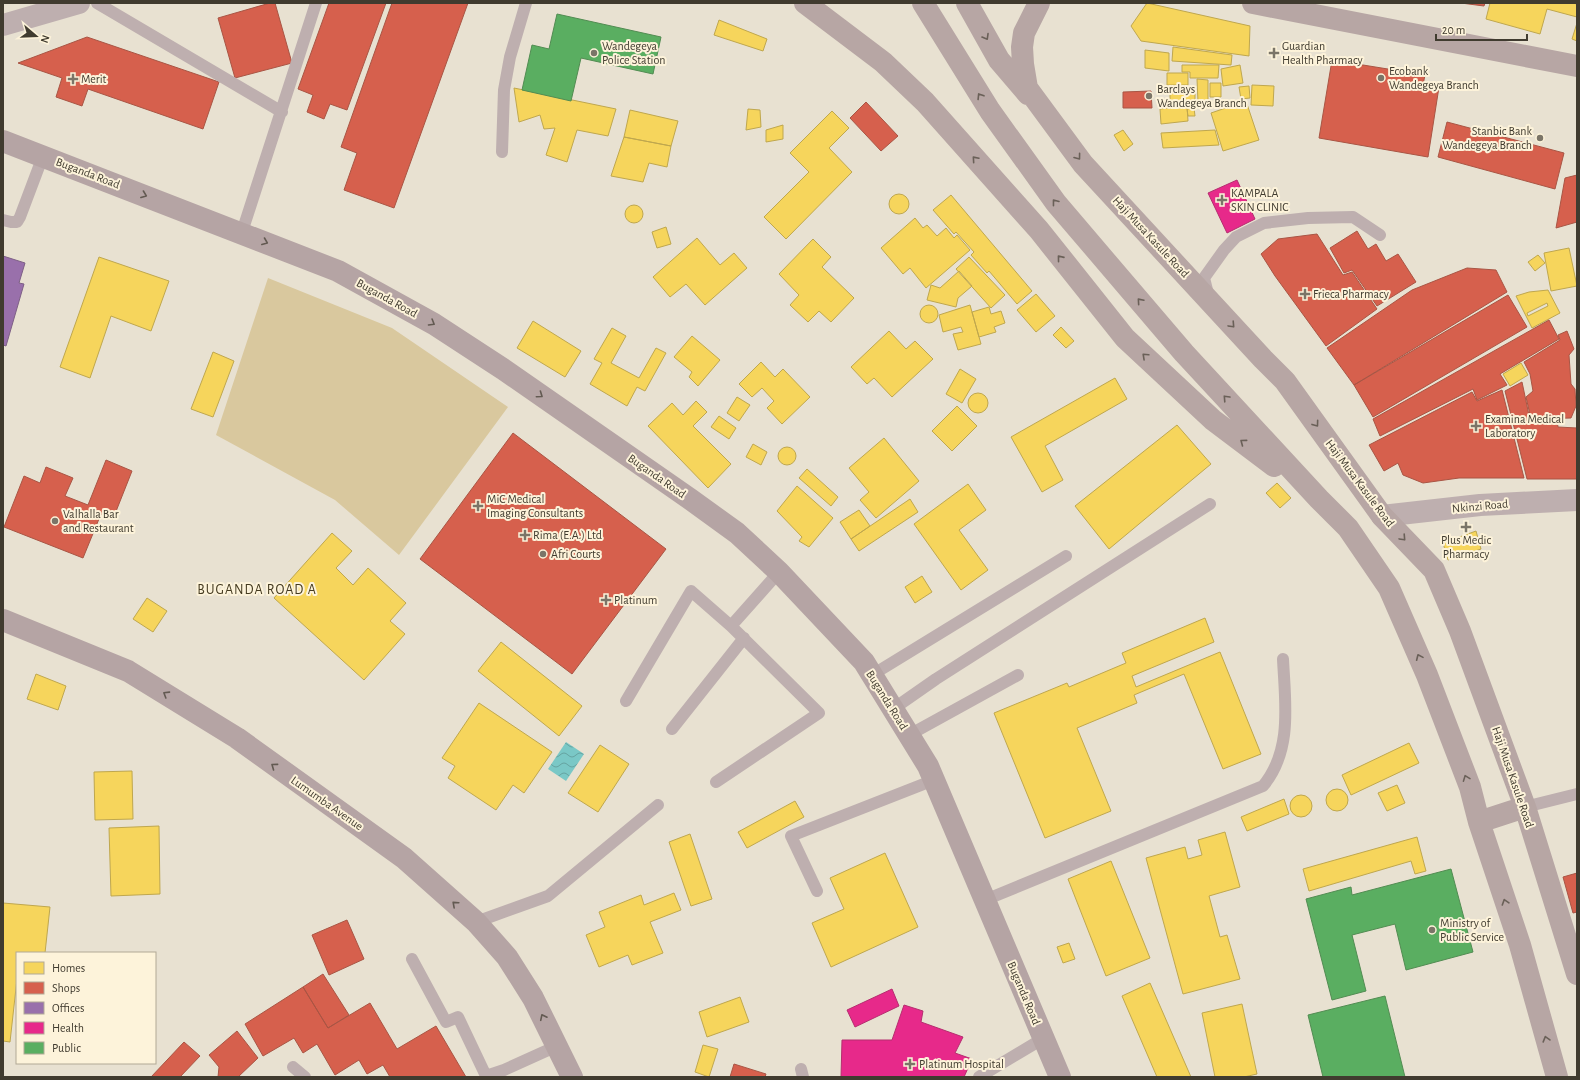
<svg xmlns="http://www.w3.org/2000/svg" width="1580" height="1080" font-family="'Alegreya Sans',sans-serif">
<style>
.grass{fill:#d9c89e}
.water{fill:url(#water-waves)}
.homes{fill:#f6d55c;stroke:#bfa74e;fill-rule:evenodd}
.shops{fill:#d6604d;stroke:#a95544}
.offices{fill:#9970ab;stroke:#7e6086}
.health{fill:#e7298a;stroke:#b52e6f}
.public{fill:#5aae61;stroke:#528c52}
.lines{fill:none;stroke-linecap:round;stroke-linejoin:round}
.service{stroke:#beafaf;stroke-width:12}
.minor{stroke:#beafaf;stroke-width:22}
.tertiary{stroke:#beafaf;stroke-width:22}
.secondary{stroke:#b5a4a4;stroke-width:22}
.primary{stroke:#b7a6a4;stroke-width:22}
.oneway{stroke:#6a6058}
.oneway2{stroke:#635a52}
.poi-dot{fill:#7b7568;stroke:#fdf3da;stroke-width:1.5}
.labels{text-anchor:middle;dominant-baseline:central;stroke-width:4;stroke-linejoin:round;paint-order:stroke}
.poi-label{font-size:12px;fill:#403b2f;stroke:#fdf3da;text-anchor:start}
.street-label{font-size:12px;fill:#403b2f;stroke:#fdf3da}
.quarter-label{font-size:14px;letter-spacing:1px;fill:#443a20;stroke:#fdf3da}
</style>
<defs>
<pattern id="water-waves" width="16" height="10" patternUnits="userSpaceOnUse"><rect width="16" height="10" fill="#7ac8c6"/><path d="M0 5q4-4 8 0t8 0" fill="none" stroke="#65a4a1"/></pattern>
</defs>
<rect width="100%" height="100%" fill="#e8e1d1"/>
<path class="grass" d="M268 278 392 328 508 407 399 555 335 500 216 435Z"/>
<path class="water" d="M566 742 584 754 566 781 548 769Z"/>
<path class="homes" d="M1147 3 1250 26 1249 56 1141 41 1131 26Z
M1490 3H1572L1577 4V17L1547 9 1540 34 1486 19Z
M719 20 767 39 763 51 714 35Z
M1577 23V41L1572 39Z
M1173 47 1232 55 1231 65 1172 61Z
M1145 50 1169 53V71L1145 68Z
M1182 65H1219L1218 78H1190V72H1182Z
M1240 65 1243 83 1223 86 1221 69Z
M1167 73H1188V85H1167Z
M1197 79 1208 80V101L1198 102Z
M1210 83H1221V97H1210Z
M1252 85 1274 86 1273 106 1251 105Z
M1249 86 1250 98 1241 99 1239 87Z
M514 88 616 109 608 136 577 130 567 162 546 155 555 128 544 129 540 115 519 122Z
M1195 91V104L1170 106V93Z
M1246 101 1259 140 1223 151 1211 113Z
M1187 106 1188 121 1161 124 1160 109Z
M1194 108 1195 116H1188L1187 109Z
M748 109 760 110 761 127 746 130Z
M630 110 678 121 671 146 624 137Z
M832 111 849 128 829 148 852 172 786 239 764 217 809 172 790 153Z
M783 125V139L766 142V130Z
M1123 130 1133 144 1124 151 1114 135Z
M1215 130 1219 145 1163 148 1161 133Z
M624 137 671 146 667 167 649 163 643 182 611 176Z
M889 204a10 10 0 1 1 20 0a10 10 0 1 1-20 0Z
M951 195 1032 291 1017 304 989 271 987 273 971 255 974 252 956 232 954 234 933 210Z
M625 214a9 9 0 1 1 18 0a9 9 0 1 1-18 0Z
M915 218 923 228 927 225 937 236 946 228 954 238 957 235 970 250 926 288 910 268 903 274 881 248Z
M666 227 671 244 657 248 652 232Z
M697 238 720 265 734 253 747 268 705 305 686 284 670 297 653 277Z
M813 239 831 257 822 267 854 298 831 322 819 311 808 322 790 305 799 295 779 274Z
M1569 248 1577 286 1551 291 1544 253Z
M1538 255 1545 263 1535 271 1528 262Z
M99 257 169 281 151 331 111 316 90 378 60 367Z
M969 257 1005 295 991 308 956 269Z
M959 271 972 286 958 298 956 307 927 300 931 285 940 288Z
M1548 290 1560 313 1532 328 1516 296 1529 292ZM1547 303 1548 306 1528 316 1527 313Z
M1036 294 1055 316 1036 332 1017 310Z
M970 305 981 344 958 350 953 334 963 332 961 327 943 332 939 315Z
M920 314a9 9 0 1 1 18 0a9 9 0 1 1-18 0Z
M989 307 991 314 1001 311 1005 323 994 327 996 332 979 337 972 312Z
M533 321 581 351 565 377 517 348Z
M1061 327 1074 341 1066 348 1053 335Z
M612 328 626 336 611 363 639 378 656 348 666 353 645 391 637 387 627 406 590 384 602 363 594 359Z
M889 331 906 349 915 341 933 359 892 397 874 378 867 384 851 367Z
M692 336 720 360 698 386 689 377 692 372 674 357Z
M213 352 234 361 213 417 191 409Z
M761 362 775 377 783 369 810 397 782 424 767 408 774 401 762 388 752 397 739 384Z
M1521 363 1528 375 1510 386 1503 374Z
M960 369 976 379 962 403 946 394Z
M1115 378 1127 399 1045 446 1063 480 1042 492 1011 437Z
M968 403a10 10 0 1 1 20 0a10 10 0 1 1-20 0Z
M737 397 750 405 739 421 727 413Z
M696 401 707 412 693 426 731 464 708 488 648 426 672 403 683 415Z
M957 406 977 426 952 451 932 431Z
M719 416 736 428 729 439 711 427Z
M1177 425 1211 464 1109 549 1075 506Z
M884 438 919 481 876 518 860 500 869 492 849 468Z
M753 444 767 452 761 465 746 457Z
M778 456a9 9 0 1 1 18 0a9 9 0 1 1-18 0Z
M807 469 838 497 831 506 799 478Z
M1277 483 1291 498 1280 508 1266 493Z
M968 484 986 510 959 530 988 570 961 590 914 524Z
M797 486 833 518 809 547 799 541 802 537 777 511Z
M910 499 918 512 859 551 851 539Z
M859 510 870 526 851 539 840 522Z
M1476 531 1481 549 1448 560 1443 543Z
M332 533 352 551 336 568 353 585 368 568 406 603 390 621 405 634 364 680 274 598Z
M922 576 932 592 915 603 905 587Z
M147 598 167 611 153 632 133 619Z
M1205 618 1214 642 1132 676 1136 687 1220 652 1261 754 1223 769 1184 674 1134 695 1137 703 1077 728 1111 811 1045 838 994 713 1067 683 1069 687 1126 663 1122 653Z
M501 642 582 706 559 736 478 671Z
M36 674 66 686 58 710 27 699Z
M479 703 552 752 524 793 513 785 496 810 448 778 455 766 442 758Z
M1409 743 1419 763 1351 795 1342 775Z
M600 745 629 764 598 812 568 793Z
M132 771 133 819 95 820 94 772Z
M1397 785 1405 803 1387 811 1378 793Z
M1326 800a11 11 0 1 1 22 0a11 11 0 1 1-22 0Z
M1290 806a11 11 0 1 1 22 0a11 11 0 1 1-22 0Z
M1284 799 1289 814 1247 831 1241 817Z
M795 801 804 817 747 848 738 832Z
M159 826 160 894 111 896 109 828Z
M1225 832 1240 887 1209 896 1220 937 1227 935 1240 979 1183 994 1146 858 1185 847 1188 859 1202 855 1198 840Z
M690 834 712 899 691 906 669 842Z
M1417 837 1426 871 1415 874 1411 861 1309 891 1303 869Z
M885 853 918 927 831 967 812 923 844 909 830 878Z
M1111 861 1150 958 1106 976 1068 879Z
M674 893 681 910 650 922 663 953 632 965 628 955 599 967 586 935 605 927 599 912 641 895 644 905Z
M3 903 50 907 45 953H17V979L10 1042 3 1041Z
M1069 943 1075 959 1063 963 1057 947Z
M1150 983 1191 1077H1157L1122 996Z
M740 997 749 1022 707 1037 699 1012Z
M1242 1004 1257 1074 1244 1077H1215L1202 1013Z
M703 1045 718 1049 709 1077 695 1072Z"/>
<path class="shops" d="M270 3H275L292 63 235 78 218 18Z
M329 3H386L347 110 330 104 324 119 307 112 313 95 298 89Z
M392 3H468L394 208 344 190 357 153 341 147Z
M1461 3H1485L1484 6Z
M87 37 219 82 203 129 88 89 82 106 56 97 62 78 18 63Z
M1332 60 1425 75 1423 85 1439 87 1428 157 1319 138Z
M1151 91 1152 108H1123V92Z
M866 102 898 136 881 151 850 118Z
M1447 122 1564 153 1555 189 1438 157Z
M1577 175V222L1556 228 1565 178Z
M1357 231 1368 249 1376 244 1386 261 1398 254 1416 282 1377 306 1352 270 1344 273 1330 248Z
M1317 234 1343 275 1352 272 1377 309 1326 346 1275 276 1261 254 1278 239Z
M1467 268 1496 270 1507 292 1354 385 1327 348 1412 290Z
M1508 295 1527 327 1373 417 1354 385Z
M1549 320 1559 339 1500 374 1507 385 1477 400 1473 389 1380 436 1373 419Z
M1567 331 1574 349 1569 355 1571 384 1575 389 1576 406 1571 418 1531 419 1526 397 1533 391 1530 374 1524 362 1560 340 1558 335Z
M1522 382 1530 420H1557L1558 427 1577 428V479H1527L1505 391Z
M1502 390 1524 478H1459L1423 483 1403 475 1398 463 1384 471 1369 445 1472 392 1477 401Z
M513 433 666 549 572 674 420 559Z
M106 460 132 471 113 519 101 514 83 558 4 527 24 476 40 483 46 467 73 478 65 496 88 505Z
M1577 873V912L1573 913 1563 877Z
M347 920 364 959 329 975 312 935Z
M323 974 349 1015 328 1028 303 987Z
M303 987 328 1028 370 1003 397 1049 436 1026 466 1077H390L383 1065 367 1074 359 1060 335 1075 317 1044 303 1053 294 1038 263 1056 245 1024Z
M237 1031 258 1058 238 1077H218L219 1067 209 1055Z
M184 1042 200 1056 180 1077H151Z
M734 1064 766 1074 765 1077H730Z"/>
<path class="offices" d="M3 256 25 263 19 283 24 284 6 346 3 345Z"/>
<path class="health" d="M1237 180 1255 219 1227 233 1208 193Z
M892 989 899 1006 855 1027 847 1010Z
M904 1005 923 1011 921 1022 963 1037 955 1053 972 1059 964 1077H841L842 1040H892Z"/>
<path class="public" d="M557 14 661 37 653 74 581 58 571 101 522 90 532 45 549 49Z
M1451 869 1473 952 1406 970 1395 924 1352 935 1366 991 1332 1000 1306 899 1351 887 1352 895Z
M1385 996 1405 1077H1323L1308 1015Z"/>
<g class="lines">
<path class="service" d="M97 3 282 112
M502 152 504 90 510 57 526 3
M3 220 11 222H17L20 217 43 156
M242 232 316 3
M1208 294 1204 278 1224 250 1236 237 1264 223 1308 218 1353 217 1380 235
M872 675 1066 556
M626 701 691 591 731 626
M893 709 936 679 1210 504
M672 729 744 638
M909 735 1018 675
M716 782 819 713 731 626 779 572
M1525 807 1577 794
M817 891 791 836 934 780
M985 900 1263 786C1293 750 1285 702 1283 659
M476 922 548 896 658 805
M412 959 446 1022 458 1017 486 1076 504 1070 557 1046
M293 1067 305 1077
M801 1069 803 1077
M979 1077 1044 1038"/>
<path class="minor" d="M1382 516 1480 505 1577 500"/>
<path class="tertiary" d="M3 25 79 3"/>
<path class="secondary" d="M3 141 338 271 434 324 503 369 690 499 737 533 779 572 864 662 928 766 1060 1077
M3 620 128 671 237 738 404 858 476 922 507 957 533 998 572 1077"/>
<path class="primary" d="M805 3 883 62 925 102 1039 230 1125 338 1213 420 1274 466
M923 3 990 111 1056 203 1184 353 1319 499 1348 528 1389 588 1427 675 1470 787 1479 822 1520 945 1557 1077
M967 3 999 60 1028 94
M1039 3 1024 33 1022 47 1023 64 1027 88 1083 164 1263 359 1285 381 1382 516 1434 570 1460 631 1525 807 1577 974
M1253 3 1577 66
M1479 822 1525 807"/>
</g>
<defs><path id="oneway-chevron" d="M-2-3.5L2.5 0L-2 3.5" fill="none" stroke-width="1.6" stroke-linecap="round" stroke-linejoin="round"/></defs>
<g class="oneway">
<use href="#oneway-chevron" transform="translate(986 37) rotate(60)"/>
<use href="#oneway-chevron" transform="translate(980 96) rotate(-122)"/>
<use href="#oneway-chevron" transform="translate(1078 157) rotate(53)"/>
<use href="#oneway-chevron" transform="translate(975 159) rotate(-131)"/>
<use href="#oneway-chevron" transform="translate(1055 202) rotate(-128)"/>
<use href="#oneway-chevron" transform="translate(1060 258) rotate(-129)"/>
<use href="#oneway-chevron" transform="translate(1140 301) rotate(-131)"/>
<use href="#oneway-chevron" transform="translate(1232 325) rotate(47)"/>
<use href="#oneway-chevron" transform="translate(1145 356) rotate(-137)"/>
<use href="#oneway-chevron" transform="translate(1226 398) rotate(-133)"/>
<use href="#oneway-chevron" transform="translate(1316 424) rotate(54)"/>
<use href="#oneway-chevron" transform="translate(1243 442) rotate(-143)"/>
<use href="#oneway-chevron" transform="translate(1403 538) rotate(47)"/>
<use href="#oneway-chevron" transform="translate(1419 657) rotate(-114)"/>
<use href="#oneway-chevron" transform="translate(1466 778) rotate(-111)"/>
<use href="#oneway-chevron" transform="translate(1505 902) rotate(-108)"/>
<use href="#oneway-chevron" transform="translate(1546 1039) rotate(-106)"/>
</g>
<g class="oneway2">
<use href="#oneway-chevron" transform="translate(144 195) rotate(21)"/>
<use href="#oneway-chevron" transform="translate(265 242) rotate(22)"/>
<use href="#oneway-chevron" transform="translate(432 323) rotate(31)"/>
<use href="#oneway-chevron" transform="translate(540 395) rotate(35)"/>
<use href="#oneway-chevron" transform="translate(166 694) rotate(-148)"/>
<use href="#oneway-chevron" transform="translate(274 766) rotate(-144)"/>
<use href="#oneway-chevron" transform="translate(455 904) rotate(-138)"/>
<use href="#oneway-chevron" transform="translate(543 1017) rotate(-116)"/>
</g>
<g class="poi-dot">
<circle cx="594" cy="53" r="4"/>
<path d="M1272 47h4v4h4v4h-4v4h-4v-4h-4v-4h4z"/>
<circle cx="1381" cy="78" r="4"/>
<path d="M71 73h4v4h4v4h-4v4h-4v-4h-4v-4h4z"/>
<circle cx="1149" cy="96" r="4"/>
<circle cx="1540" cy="138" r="4"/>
<path d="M1220 194h4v4h4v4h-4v4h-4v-4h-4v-4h4z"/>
<path d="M1303 288h4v4h4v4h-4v4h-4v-4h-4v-4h4z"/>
<path d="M1474 420h4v4h4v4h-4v4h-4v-4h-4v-4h4z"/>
<path d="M476 500h4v4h4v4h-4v4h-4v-4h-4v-4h4z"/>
<circle cx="55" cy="521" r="4"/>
<path d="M1464 521h4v4h4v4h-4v4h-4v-4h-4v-4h4z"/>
<path d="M523 529h4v4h4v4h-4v4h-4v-4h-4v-4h4z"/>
<circle cx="543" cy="554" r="4"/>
<path d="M604 594h4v4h4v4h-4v4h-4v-4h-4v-4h4z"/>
<circle cx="1432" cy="930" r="4"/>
<path d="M908 1058h4v4h4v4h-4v4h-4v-4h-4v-4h4z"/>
</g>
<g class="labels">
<g class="poi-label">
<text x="602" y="46">Wandegeya<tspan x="602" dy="14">Police Station</tspan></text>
<text x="1282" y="46">Guardian<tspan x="1282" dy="14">Health Pharmacy</tspan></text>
<text x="1389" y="71">Ecobank<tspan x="1389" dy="14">Wandegeya Branch</tspan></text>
<text x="81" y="79">Merit</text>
<text x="1157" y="89">Barclays<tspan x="1157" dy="14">Wandegeya Branch</tspan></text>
<text x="1532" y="131" text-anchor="end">Stanbic Bank<tspan x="1532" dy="14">Wandegeya Branch</tspan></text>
<text x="1231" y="193">KAMPALA<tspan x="1231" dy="14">SKIN CLINIC</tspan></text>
<text x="1313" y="294">Frieca Pharmacy</text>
<text x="1485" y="419">Examina Medical<tspan x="1485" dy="14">Laboratory</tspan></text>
<text x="487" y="499">MiC Medical<tspan x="487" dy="14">Imaging Consultants</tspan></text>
<text x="63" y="514">Valhalla Bar<tspan x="63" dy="14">and Restaurant</tspan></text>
<text x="533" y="535">Rima (E.A.) Ltd</text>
<text x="1466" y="540" text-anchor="middle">Plus Medic<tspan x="1466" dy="14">Pharmacy</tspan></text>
<text x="551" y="554">Afri Courts</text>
<text x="614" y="600">Platinum</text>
<text x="1440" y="923">Ministry of<tspan x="1440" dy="14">Public Service</tspan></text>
<text x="919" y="1064">Platinum Hospital</text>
</g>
<g class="street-label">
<text transform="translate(88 173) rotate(21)">Buganda Road</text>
<text transform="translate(1151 237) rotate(47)">Haji Musa Kasule Road</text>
<text transform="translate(387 298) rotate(29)">Buganda Road</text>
<text transform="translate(657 476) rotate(35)">Buganda Road</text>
<text transform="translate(1360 483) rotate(53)">Haji Musa Kasule Road</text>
<text transform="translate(1480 506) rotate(-5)">Nkinzi Road</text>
<text transform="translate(887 700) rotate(58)">Buganda Road</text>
<text transform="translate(1513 777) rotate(71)">Haji Musa Kasule Road</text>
<text transform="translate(327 803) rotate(35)">Lumumba Avenue</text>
<text transform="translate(1024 993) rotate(67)">Buganda Road</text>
</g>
<g class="quarter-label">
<text x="257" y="590">BUGANDA ROAD A</text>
</g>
</g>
<rect width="1580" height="1080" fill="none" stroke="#403b2f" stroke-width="8"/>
<rect x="16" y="952" width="140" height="112" fill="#fdf3da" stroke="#b1a996"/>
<rect x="24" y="962" width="20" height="12" fill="#f6d55c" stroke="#b1a996"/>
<text x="52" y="972" font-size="12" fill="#403b2f">Homes</text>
<rect x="24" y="982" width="20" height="12" fill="#d6604d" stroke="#b1a996"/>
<text x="52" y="992" font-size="12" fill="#403b2f">Shops</text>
<rect x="24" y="1002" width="20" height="12" fill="#9970ab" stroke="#b1a996"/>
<text x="52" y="1012" font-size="12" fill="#403b2f">Offices</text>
<rect x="24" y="1022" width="20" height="12" fill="#e7298a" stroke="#b1a996"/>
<text x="52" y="1032" font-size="12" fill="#403b2f">Health</text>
<rect x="24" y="1042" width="20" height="12" fill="#5aae61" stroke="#b1a996"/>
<text x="52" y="1052" font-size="12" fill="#403b2f">Public</text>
<g transform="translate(36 36) rotate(109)" stroke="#fdf3da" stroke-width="3" paint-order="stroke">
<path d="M0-3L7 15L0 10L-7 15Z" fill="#403b2f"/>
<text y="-6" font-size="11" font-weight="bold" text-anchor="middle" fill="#403b2f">N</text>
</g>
<path d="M1436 34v6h91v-6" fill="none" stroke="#403b2f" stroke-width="2"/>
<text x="1442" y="34" font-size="12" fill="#403b2f" stroke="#fdf3da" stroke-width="3" paint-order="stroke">20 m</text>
</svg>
